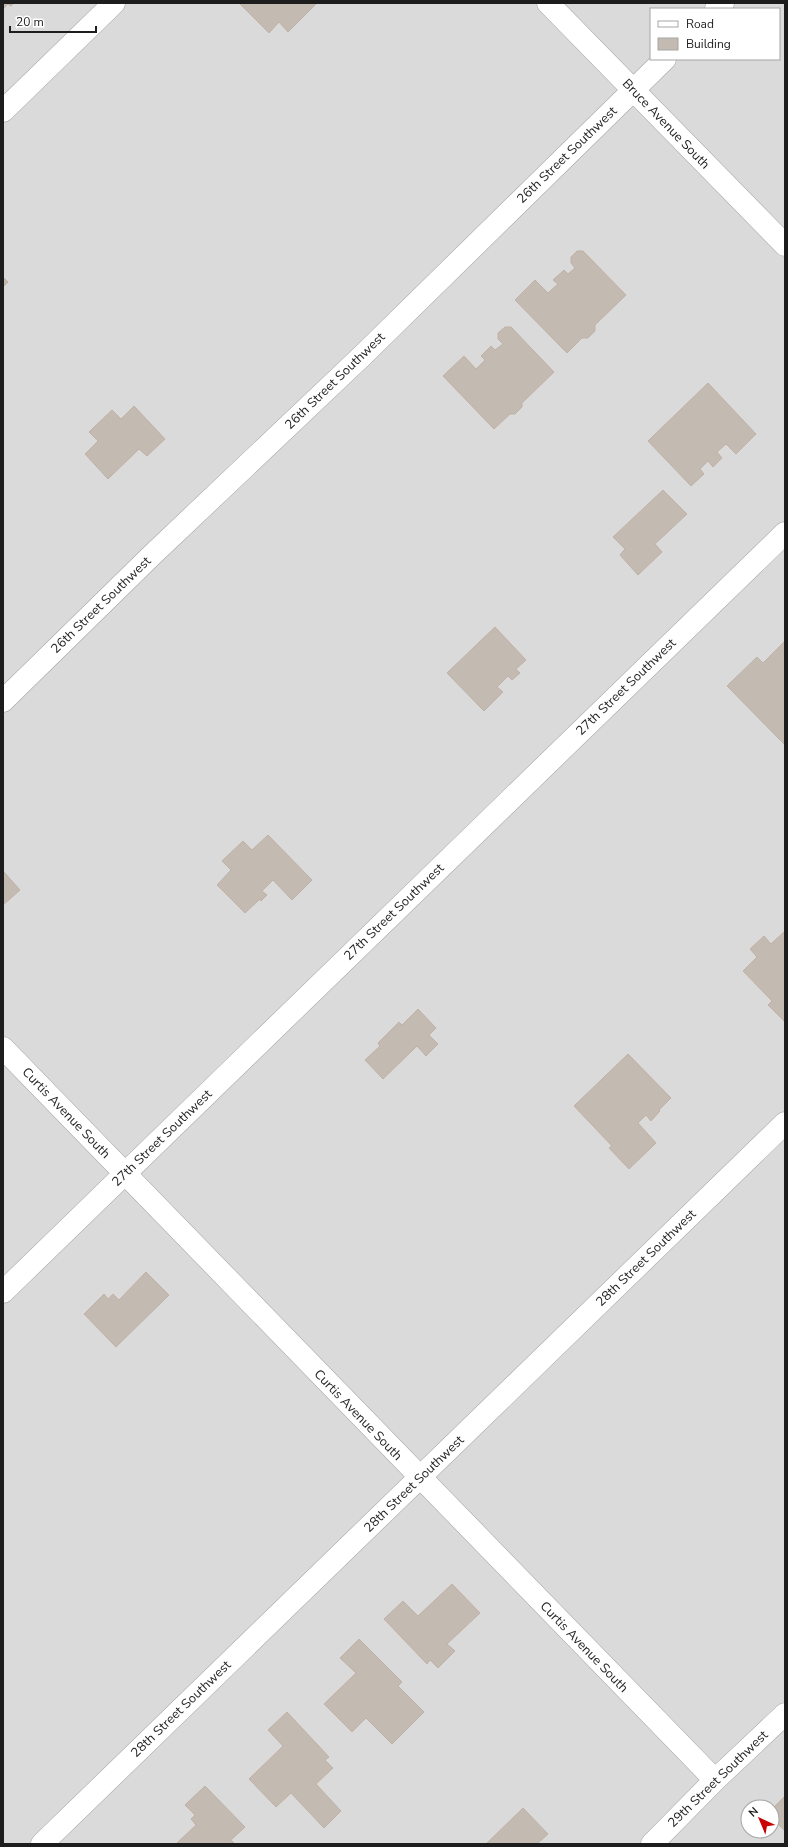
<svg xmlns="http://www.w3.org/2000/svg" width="788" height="1847" font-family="'Nunito Sans',sans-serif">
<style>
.residential{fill:#dbdada;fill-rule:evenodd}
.building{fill:#c3bab2;stroke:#c0b0a5}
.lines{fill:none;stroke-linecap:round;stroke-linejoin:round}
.street-casing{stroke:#a4a4a4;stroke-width:23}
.street{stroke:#fff;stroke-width:22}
.labels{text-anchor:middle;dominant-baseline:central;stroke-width:3;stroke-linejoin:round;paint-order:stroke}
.street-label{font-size:13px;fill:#1d1d1d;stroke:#fff}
</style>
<rect width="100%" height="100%" fill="#efeae3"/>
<path class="residential" d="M3 3H785V1844H3ZM651 9H779V59H651ZM748 1807H772V1831H748Z"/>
<path class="building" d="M3 3H14L11 6 8 4 3 9Z
M239 3H317L288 32 279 22 269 33Z
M577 251H583L626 295 595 325V331L588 338H582L567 353 515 300 535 280 548 293 558 284 553 280 564 270 568 274 575 268 571 263V257Z
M3 277 8 282 3 287Z
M505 327H511L554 372 522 403V407L515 414H510L494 429 443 376 464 356 476 369 485 360 481 356 491 346 495 350 503 344 498 339V333Z
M708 383 756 434 736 454 726 444 717 452 722 458 713 467 708 461 700 469 704 474 691 486 648 441Z
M134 406 165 439 147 456 139 449 108 479 85 454 98 441 89 432 112 410 121 419Z
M663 490 687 514 655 544 662 552 638 575 620 555 625 549 613 537Z
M495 627 526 660 516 669 520 673 512 680 508 676 497 687 503 692 484 711 447 673Z
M785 641V745L727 686 757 657 763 663Z
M268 835 312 880 292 900 273 880 262 891 267 895 261 901 260 899 245 913 217 885 231 870 222 861 243 841 252 850Z
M3 871 20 890 3 905Z
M785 931V1022L768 1005 772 1001 743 971 757 957 750 949 764 936 771 944Z
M418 1009 436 1028 429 1035 438 1044 426 1056 417 1046 383 1079 365 1060 380 1046 378 1043 399 1022 402 1025Z
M628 1054 671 1098 659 1110 660 1111 651 1121 646 1115 638 1123 656 1143 629 1169 609 1148 612 1146 574 1106Z
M146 1272 169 1295 116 1347 84 1314 104 1294 108 1299 113 1294 119 1300Z
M452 1584 480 1613 447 1644 455 1651 438 1668 430 1660 427 1664 384 1619 403 1601 418 1616Z
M359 1639 402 1682 398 1686 424 1712 392 1744 366 1718 352 1732 324 1704 356 1673 340 1658Z
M287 1712 329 1757 325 1760 333 1768 316 1784 341 1811 324 1828 291 1793 276 1807 249 1779 283 1746 268 1730Z
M205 1786 245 1827 231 1840 235 1844H176L196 1825 191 1819 195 1815 185 1805Z
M785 1796V1831L772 1818V1809Z
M523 1808 548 1834 537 1844H486Z"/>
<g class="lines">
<defs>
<path id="street" d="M548 3 785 245
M716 9 723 3
M3 111 114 3
M3 701 151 556 362 356 665 59
M3 1048 715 1780
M3 1292 785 533
M42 1844 785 1123
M652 1844 715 1780 785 1714"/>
</defs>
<use href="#street" class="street-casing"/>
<use href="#street" class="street"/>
</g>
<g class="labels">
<g class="street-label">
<text transform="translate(666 124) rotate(46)">Bruce Avenue South</text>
<text transform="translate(567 155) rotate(-44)">26th Street Southwest</text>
<text transform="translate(335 381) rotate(-44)">26th Street Southwest</text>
<text transform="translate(101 605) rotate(-44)">26th Street Southwest</text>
<text transform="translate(626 687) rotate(-44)">27th Street Southwest</text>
<text transform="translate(394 912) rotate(-44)">27th Street Southwest</text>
<text transform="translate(66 1113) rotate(46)">Curtis Avenue South</text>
<text transform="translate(162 1138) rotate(-44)">27th Street Southwest</text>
<text transform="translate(646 1258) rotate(-44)">28th Street Southwest</text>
<text transform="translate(358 1415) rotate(46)">Curtis Avenue South</text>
<text transform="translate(414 1484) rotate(-44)">28th Street Southwest</text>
<text transform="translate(584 1647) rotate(46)">Curtis Avenue South</text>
<text transform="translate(181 1709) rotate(-44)">28th Street Southwest</text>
<text transform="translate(718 1779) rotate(-44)">29th Street Southwest</text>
</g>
</g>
<rect width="788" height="1847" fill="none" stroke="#1d1d1d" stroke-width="8"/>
<rect x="650" y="8" width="130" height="52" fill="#ffffff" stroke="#a5a5a5"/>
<rect x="658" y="21" width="20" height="6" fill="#ffffff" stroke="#a5a5a5"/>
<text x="686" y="28" font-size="12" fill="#1d1d1d">Road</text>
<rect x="658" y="38" width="20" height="12" fill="#c3bab2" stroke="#a5a5a5"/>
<text x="686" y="48" font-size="12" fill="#1d1d1d">Building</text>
<g transform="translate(760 1819) rotate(316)"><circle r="19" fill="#ffffff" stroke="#a5a5a5"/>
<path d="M0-3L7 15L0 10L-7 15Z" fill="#ca0005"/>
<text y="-6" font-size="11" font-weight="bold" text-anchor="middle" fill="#1d1d1d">N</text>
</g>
<path d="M10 26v6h86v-6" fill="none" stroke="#1d1d1d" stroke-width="2"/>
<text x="16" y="26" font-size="12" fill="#1d1d1d" stroke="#ffffff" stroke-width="3" paint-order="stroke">20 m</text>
</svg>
